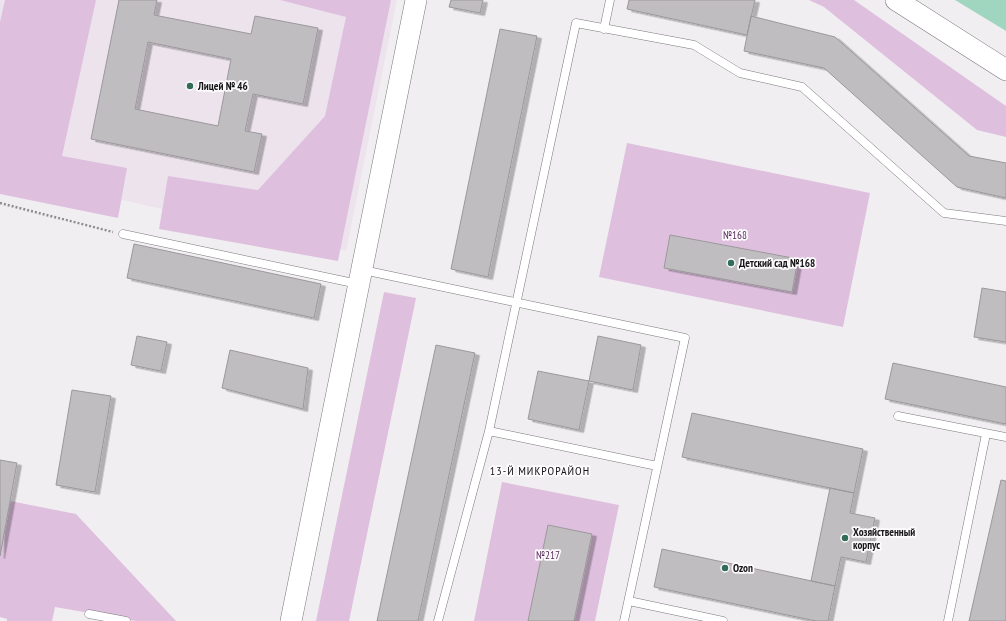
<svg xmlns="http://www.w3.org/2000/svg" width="1006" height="621" font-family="'PT Sans Narrow',sans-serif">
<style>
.built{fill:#ede3ed}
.green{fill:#dec0de}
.water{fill:#a0d6bf}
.building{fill:#c0bdc0;stroke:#9b989b;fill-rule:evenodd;filter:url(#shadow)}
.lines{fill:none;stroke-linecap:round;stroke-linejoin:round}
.lane-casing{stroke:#7c797c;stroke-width:9}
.secondary-casing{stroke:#7c797c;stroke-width:22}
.path{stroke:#8e8c8e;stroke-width:2.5;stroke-dasharray:2 2;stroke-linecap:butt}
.lane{stroke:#fff;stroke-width:8}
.secondary{stroke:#fff;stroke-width:21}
.poi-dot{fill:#306c56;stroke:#fefbfe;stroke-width:1.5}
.labels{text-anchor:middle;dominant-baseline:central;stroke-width:3.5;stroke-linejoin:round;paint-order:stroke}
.poi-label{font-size:11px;font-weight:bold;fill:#171617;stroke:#fefbfe;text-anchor:start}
.park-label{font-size:11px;fill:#592c5b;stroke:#fefbfe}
.neighbourhood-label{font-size:12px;letter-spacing:1px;fill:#171617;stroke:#fefbfe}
</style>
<defs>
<filter id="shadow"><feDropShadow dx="4.5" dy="2.5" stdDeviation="0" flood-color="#0004"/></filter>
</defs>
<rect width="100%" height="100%" fill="#f1eef1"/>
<path class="built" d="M0 0H397L346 251 0 172Z"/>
<path class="green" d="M5 0H96L62 156 127 168 118 218 0 194V22Z
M280 0H391L338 261 159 229 168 176 258 190 325 116 346 17Z
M809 0H854L1006 106V137L977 130 824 7Z
M627 143 870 193 843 327 599 277Z
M384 292 416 298 349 621H316Z
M502 482 619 505 595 621H474Z
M0 499 76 514 176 621H136L55 607 52 621H7V619L0 617Z"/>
<path class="water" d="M955 0H1006V31Z"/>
<path class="building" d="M119 0H157L154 15 251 34 255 16 318 28 303 104 253 94 245 131 262 134 254 172 91 139ZM148 42 231 59 218 126 135 109Z
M451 0H483L480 13 449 7Z
M629 0H755L747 35 627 9Z
M751 16 835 37 969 156 1006 163V198L957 187 824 68 744 51Z
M500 29 537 36 488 277 451 269Z
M670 235 798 259 792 292 664 268Z
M134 244 321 284 314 318 127 278Z
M982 288 1006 292V342L974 337Z
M137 336 167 342 161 371 131 365Z
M598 336 641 345 633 390 589 381Z
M436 345 475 353 418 621H377Z
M230 350 308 368 303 409 222 388Z
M893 363 1006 387V424L885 399Z
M538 371 589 381 579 430 528 419Z
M72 390 111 396 95 492 56 485Z
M692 413 863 449 854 493 682 457Z
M0 460 17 463 0 556Z
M1001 480 1006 481V621H969Z
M830 488 854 493 850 513 875 518 866 562 841 557 835 586 811 581Z
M548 525 592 534 574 621H528Z
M662 549 835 586 828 621H816L654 587Z"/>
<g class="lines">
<defs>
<path id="lane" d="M604 29 610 0
M123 234 358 284
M363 270 685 338 624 621
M898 416 1006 437
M489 431 657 466
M629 601 723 621
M89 614 126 621
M438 621 489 431 576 23 694 45 740 73 802 87 944 213 1006 221
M948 621 986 434"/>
<path id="secondary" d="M896 0 1006 70
M291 621 416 0"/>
</defs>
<use href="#lane" class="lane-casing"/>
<use href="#secondary" class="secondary-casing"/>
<path class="path" d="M0 203 113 232"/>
<use href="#lane" class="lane"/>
<use href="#secondary" class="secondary"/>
</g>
<g class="poi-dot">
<circle cx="190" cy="86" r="4"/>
<circle cx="731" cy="263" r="4"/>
<circle cx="845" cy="538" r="4"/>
<circle cx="725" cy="568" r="4"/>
</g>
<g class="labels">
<g class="poi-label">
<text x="198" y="86">Лицей № 46</text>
<text x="739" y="263">Детский сад №168</text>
<text x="853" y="532">Хозяйственный<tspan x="853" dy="13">корпус</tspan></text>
<text x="733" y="568">Ozon</text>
</g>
<g class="park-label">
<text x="735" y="235">№168</text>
<text x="548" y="555">№217</text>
</g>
<g class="neighbourhood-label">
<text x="540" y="470">13-Й МИКРОРАЙОН</text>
</g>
</g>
</svg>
